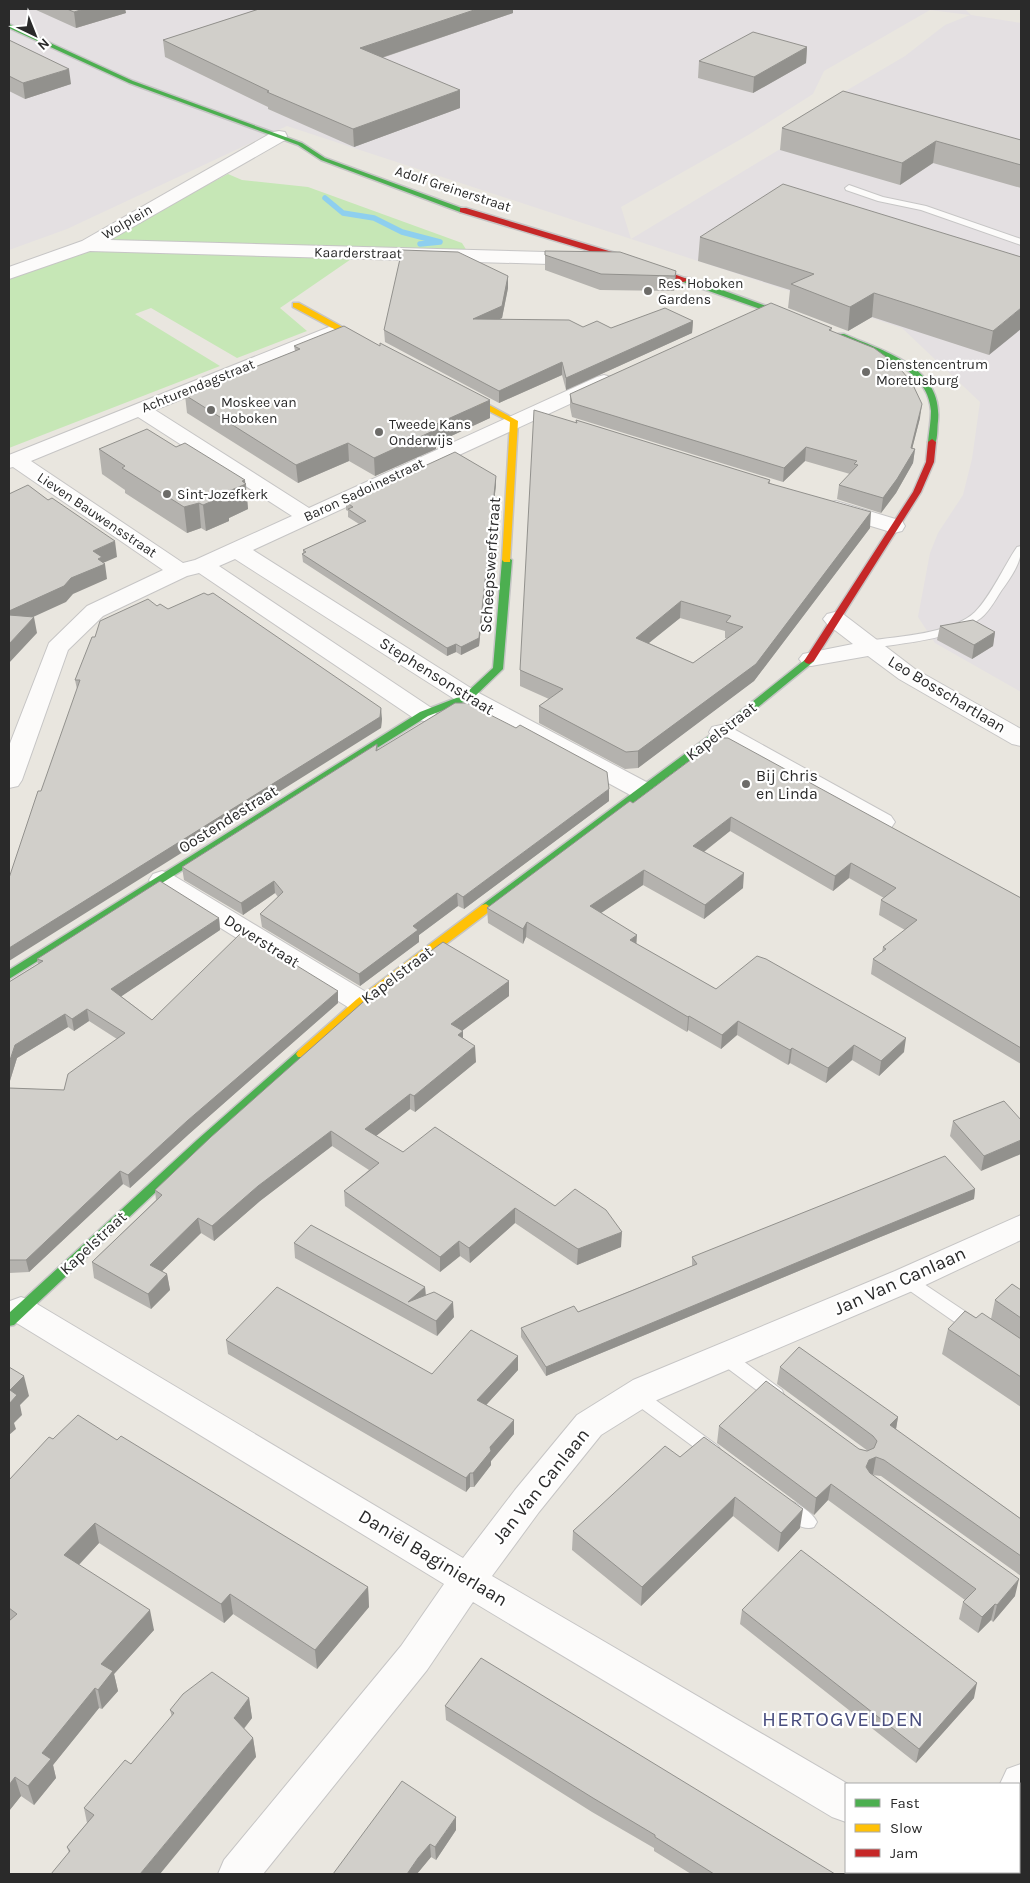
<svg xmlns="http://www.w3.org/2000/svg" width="1030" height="1883" font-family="Karla,sans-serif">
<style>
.industrial{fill:#e4e0e2;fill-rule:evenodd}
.green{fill:#c6e7b6}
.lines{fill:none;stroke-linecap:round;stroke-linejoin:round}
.stream{stroke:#8ecfef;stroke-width:5.5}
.lane-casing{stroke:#c6c5c5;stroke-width:2}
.street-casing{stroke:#c6c5c5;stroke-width:2}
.fast-casing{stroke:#c6c5c5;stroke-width:3}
.slow-casing{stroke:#c6c5c5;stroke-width:3}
.jam-casing{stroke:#c6c5c5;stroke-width:3}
.lane{fill:#fcfbfa;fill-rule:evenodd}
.street{fill:#fcfbfa;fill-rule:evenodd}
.fast{fill:#4caf50;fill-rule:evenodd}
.slow{fill:#ffc107;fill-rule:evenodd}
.jam{fill:#c62828;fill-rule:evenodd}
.wall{fill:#b4b2ae;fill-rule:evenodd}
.shaded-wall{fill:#92918d}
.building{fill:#d1cfca;stroke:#92918d;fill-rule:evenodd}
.poi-dot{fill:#6d6c69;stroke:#fff;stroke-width:2}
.labels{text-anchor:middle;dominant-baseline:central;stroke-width:4.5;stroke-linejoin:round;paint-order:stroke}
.far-street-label{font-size:14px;fill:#2a2a2a;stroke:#fff}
.far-poi-label{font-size:14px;fill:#2a2a2a;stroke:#fff;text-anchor:start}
.street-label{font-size:16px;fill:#2a2a2a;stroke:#fff}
.poi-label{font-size:16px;fill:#2a2a2a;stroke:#fff;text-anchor:start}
.near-street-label{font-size:19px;fill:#2a2a2a;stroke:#fff}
.near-neighbourhood-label{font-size:21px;letter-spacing:1px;fill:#484d7e;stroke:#fff}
</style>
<rect width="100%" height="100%" fill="#e9e6df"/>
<path class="industrial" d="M9 9H965L971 15 1021 23V692L935 643 918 617 930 553 938 533 963 495 972 459 980 402 902 328 287 126 67 229 9 250ZM930 10 970 15 945 25 905 56 822 105 840 113 631 239 621 207 750 134 813 94 824 71Z"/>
<path class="green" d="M228 174 242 180 308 187 462 243 467 251 357 255 280 308 307 331 237 358 151 308 135 314 220 366 9 448V278L80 252Z"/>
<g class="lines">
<path class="stream" d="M325 198 343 213 374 218 402 232 440 242 420 244"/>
<defs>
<path id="lane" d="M849 185 883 197 926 206 1021 239V245L921 210 878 201 846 190 845 188Z
M1021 546C1022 561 1013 574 1004 587 997 596 991 610 981 618 951 641 905 642 868 649L862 645 868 641C899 636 952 634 975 612 991 596 1004 566 1017 547Z
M906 1274 912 1276 981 1322 983 1327 981 1332 975 1333 969 1332 900 1284 898 1280 900 1276Z
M725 1350 731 1352 782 1390 784 1395 782 1400 776 1402 770 1400 719 1362 717 1357 719 1352Z
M636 1388 642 1390 718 1446 721 1451 718 1456 712 1458 706 1456 630 1400 628 1395 630 1390Z
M788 1500C798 1503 812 1512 817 1522L814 1527C802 1532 785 1518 779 1507L782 1502Z"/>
<path id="street" d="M279 131 285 132 287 136 285 140 110 240 583 253 589 255 592 259 589 263 583 265 90 251 9 279V267L82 241 273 132Z
M329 327 336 329 339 333 336 337 155 410 309 508 597 377 604 375 611 377 614 381 611 385 253 550 477 692 652 785 656 791 652 797 643 799 634 797 459 702 235 559 219 566 433 709 436 714 433 719 424 721 415 719 199 573 187 576 103 616 68 650 22 780 18 786 9 788V746L49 643 87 606 163 570 13 467 9 468V455ZM138 417 292 516 195 560 183 563 31 461Z
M836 501 902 521 905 526 902 531 894 533 828 513 825 508 828 503Z
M835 612 843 614 915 669 1021 729V746L1012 744 899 679 868 656 811 666 803 664 799 659 803 654 853 644 827 624 823 619 827 614Z
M721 725 730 727 891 816 895 822 891 828 882 830 873 828 712 737 709 732 712 727Z
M162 871 171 874 371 995 375 1002 371 1009 361 1012 351 1009 153 886 149 880 153 874Z
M1021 1215V1240L917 1289 657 1400 601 1435 539 1512 492 1576 848 1784H846V1822L832 1817 473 1602 427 1670 263 1874H218L224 1860 401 1646 444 1584 10 1319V1301L21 1297 32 1301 463 1558 515 1490 577 1415 633 1380 895 1271Z
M1021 1764V1803L1019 1804V1784H1000L1007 1769Z
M905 1872H945V1874H905Z"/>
<path id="fast" d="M9 24 133 81 302 143 325 158 467 210 460 212 321 160 298 145 129 83 9 28Z
M683 278H689L805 320 798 322 683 282Z
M838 334H844C884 352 943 366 938 421 937 428 938 437 935 444L932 445 928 442C929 432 931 421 931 411 928 366 873 353 838 338Z
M507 557 512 560 503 669 472 699 428 716 9 979V970L420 712 464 695 493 668 502 560Z
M809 658 812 659 814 661 812 663 725 734 490 911H482L480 908 482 905 717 730 806 659Z
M302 1050 306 1051 308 1054 306 1057 205 1146 14 1325 9 1326V1313L197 1140 298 1051Z"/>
<path id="slow" d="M293 303H299L375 345 368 347 293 307Z
M454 389H460L518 421 510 562H504L502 560 510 422 454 393Z
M486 904 492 908 490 911 365 1005 306 1057H298L296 1054 298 1051 357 999 482 905Z"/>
<path id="jam" d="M460 208H466L622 255 690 280 683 282 616 259 460 212Z
M932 439 936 442 934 462 921 492 814 661 809 664 806 663 804 661 913 492 926 462 928 442Z"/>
</defs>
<use href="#lane" class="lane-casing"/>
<use href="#street" class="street-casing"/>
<use href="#fast" class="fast-casing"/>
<use href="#slow" class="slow-casing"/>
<use href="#jam" class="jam-casing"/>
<use href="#lane" class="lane"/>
<use href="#street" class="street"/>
<use href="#fast" class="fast"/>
<use href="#slow" class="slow"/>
<use href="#jam" class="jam"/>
</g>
<path class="wall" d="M34 9H126H125L126 13 76 28Z
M259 9H513V13L382 58 460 108 354 147 268 109V107L165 57 163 40Z
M9 40 71 84 25 99 9 91Z
M807 47 806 63 753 93 698 78 699 61Z
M782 128 1021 140V188L933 163 900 185 780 150Z
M700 237 1021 257 989 355 872 317 848 331 788 308 790 290 698 261Z
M545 255 676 271 674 291 600 290 545 270Z
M508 276V288L502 318 499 319 583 327 611 328 693 321 692 333 566 390 562 375 499 403 385 342 384 330Z
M832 328 831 331 920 418 912 449H915L913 463 896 493 881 513 837 499 839 485 850 474 805 461 783 482 572 417 570 407V394Z
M294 346 490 418 436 443V449L375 476 349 461 298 483 187 413 185 395 295 351Z
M576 420 770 480V483L870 528 754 681 638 768 625 769 539 723V706L549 699 520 686V670ZM680 618 725 631V638L727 639 693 663 649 643Z
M176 447 246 484 248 509 229 518V521L206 531 201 528 187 533 125 493V490L102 474 99 449Z
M496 476V484L479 646 461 655 456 652 447 656 303 562 302 554H303V550L359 524 348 517V511L346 510V502L394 482V480Z
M157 606 168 609 382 719 381 728 77 689 75 680 95 637Z
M940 626 995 632 993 646 972 659 937 640Z
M720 738 1021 898V1064L871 974 873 959 882 952 883 947 905 930 879 915 881 900 884 898 849 878 833 891 730 831 704 852 743 888 704 919 643 885 601 913 636 944 716 989 904 1052 879 1076 852 1060 826 1083 790 1063 788 1065 737 1035 721 1049 688 1030 687 1032 526 937 523 944 488 923 487 908 633 803Z
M377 744 378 750 609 801 464 909 458 906 419 935V942L360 986 262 927 260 914 278 897 275 893 243 915 184 880 182 867Z
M219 918 220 930 121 996 152 1020 338 991V1003L189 1134 130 1188 123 1184 29 1272 9 1273V1088L64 1090 117 1039 89 1021 74 1031 68 1027 17 1058 9 1084V982L38 964 37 959Z
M509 981V996L462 1031 463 1038 476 1062 415 1112 410 1109 376 1136 403 1152 555 1206 621 1247 577 1265 515 1223 470 1263 460 1256 440 1272 345 1206 344 1191 369 1170 332 1146 260 1201 214 1241 201 1233 162 1271 167 1274 170 1290 151 1309 94 1278 92 1262 156 1200 155 1190Z
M1004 1101 981 1171 950 1136 953 1121Z
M975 1189 974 1199 878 1238 546 1376 521 1337V1328L578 1312 692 1266V1257Z
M294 1243 425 1287 426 1295 454 1317 437 1336 295 1258Z
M1021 1290V1407L942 1354 948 1329 976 1318 991 1319 995 1300Z
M226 1340 432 1374 518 1356V1370L486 1405 514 1434 491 1461V1465L474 1487H470L466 1492 228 1354Z
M780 1367 898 1417 896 1430 1021 1519V1576L881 1476 872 1475 1015 1596 993 1622 991 1620 978 1633 959 1619 963 1602 965 1600 828 1500 814 1515 717 1443 719 1426 868 1451 777 1384Z
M53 1439 117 1440 368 1587 369 1607 317 1669 233 1614 224 1623 99 1543 79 1565 154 1630 114 1674 118 1691 102 1709 99 1708 53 1765 56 1778 34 1805 21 1796 9 1811V1480Z
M680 1457 800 1528 778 1552 733 1516 641 1606 572 1550 573 1531Z
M742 1610 974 1698 916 1763 740 1624Z
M249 1698 252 1718 244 1729 253 1738 256 1757 69 1853 67 1847 87 1823 84 1808 131 1764 172 1717 170 1710Z
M445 1706 835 1874H691L654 1851V1848L592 1812 446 1720Z
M456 1830 436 1860 431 1857 419 1871 333 1874Z"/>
<path class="shaded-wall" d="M84 9H126H125L126 13 76 28 74 12Z
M477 9H513V13L360 65V48Z
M807 47 806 63 753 93 754 77Z
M69 69 71 84 25 99 23 83Z
M460 90V108L354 147 353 129Z
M936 141 933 163 900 185 902 163Z
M676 271 675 286 674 291 675 276Z
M508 276V288L502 318 473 331V319Z
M874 293 872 317 848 331 850 307Z
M1021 308V329L989 355 993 331Z
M693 321 692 333 566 390V378Z
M562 362V375L499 403V391Z
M490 400V418L436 443V449L375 476 374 458 430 427Z
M922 404 920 418 910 457 915 449 913 463 896 493 881 513 883 498 911 448Z
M348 443 349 461 298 483 296 465Z
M806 447 805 461 783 482 784 468Z
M496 476V484L479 646 461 655V647Z
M245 480 248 509 229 518V521L206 531 203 505Z
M199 503 201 528 187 533 184 507Z
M871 512 870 528 754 681 638 768V751Z
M115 541 117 557 103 563 105 564 107 579 73 594 66 602 9 628V611L93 551Z
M681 601 680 618 635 654 636 638Z
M34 617 37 633 9 663V644Z
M995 632 993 646 972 659 974 645Z
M456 644V652L447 656V648Z
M381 708 382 719 381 728 9 961V948Z
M609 789V801L464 909 463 897Z
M731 817 730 831 692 861 693 846Z
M851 863 849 878 833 891 835 876Z
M644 870 643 885 589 921 590 906Z
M744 873 743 888 704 919 705 905Z
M274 881 275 893 243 915 241 903Z
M457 893 458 906 419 935V942L360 986 359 974 413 926Z
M219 918 220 930 113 1002 111 989Z
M527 922 526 937 523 944V929Z
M637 935 636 950 630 940Z
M509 981V996L451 1039V1024Z
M338 991V1003L189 1134 130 1188 128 1175 187 1121Z
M87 1009 89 1021 74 1031 72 1019Z
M65 1014 68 1027 17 1058 9 1084V1063L15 1045Z
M689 1016 688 1030 687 1032 688 1017Z
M738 1021 737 1035 721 1049 722 1035Z
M463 1031V1046L458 1035Z
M906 1038 904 1052 879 1076 881 1061Z
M854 1045 852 1060 826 1083 828 1068Z
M475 1046 476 1062 415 1112 414 1096Z
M792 1048 790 1063 788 1065 790 1050Z
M410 1094V1109L366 1144 365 1129Z
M331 1131 332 1146 260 1201 214 1241 212 1226 258 1186Z
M1021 1140V1154L981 1171 984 1156Z
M120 1171 123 1184 29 1272 26 1260Z
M975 1189 974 1199 878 1238 546 1376V1367L880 1228Z
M515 1208V1223L470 1263 469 1248Z
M198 1218 201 1233 153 1280 150 1265Z
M622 1232 621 1247 577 1265 578 1249Z
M459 1241 460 1256 440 1272V1257Z
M167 1274 170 1290 151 1309 148 1294Z
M425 1287 426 1302H408Z
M453 1302 454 1317 437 1336 436 1321Z
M518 1356V1370L478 1414 477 1400Z
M24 1376 29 1396 20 1405 22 1415 14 1423 16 1429 9 1435V1404L10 1390Z
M898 1417 895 1434 890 1425Z
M514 1420V1434L491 1461V1465L474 1487 473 1473 490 1447Z
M876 1457 873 1474 866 1477V1467L869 1460Z
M470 1473V1487L466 1492V1478Z
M831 1484 828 1500 814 1515 816 1498Z
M735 1497 733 1516 641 1606 642 1587Z
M803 1509 800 1528 778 1552 781 1533Z
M95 1523 99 1543 69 1575 64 1555Z
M1019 1579 1015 1596 993 1622 997 1605Z
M368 1587 369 1607 317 1669 315 1650Z
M230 1594 233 1614 224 1623 221 1604Z
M995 1604 991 1620 978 1633 982 1617Z
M150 1610 154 1630 114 1674 118 1691 102 1709 98 1690 101 1664Z
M977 1683 974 1698 916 1763 919 1749Z
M95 1688 99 1708 53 1765 56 1778 34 1805 28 1786 42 1753Z
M249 1698 252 1718 237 1737 234 1718Z
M253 1738 256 1757 160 1874H140Z
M15 1777 21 1796 9 1811V1785Z
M456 1817V1830L436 1860 435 1847Z
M430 1844 431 1857 417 1874H407L418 1858Z"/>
<path class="building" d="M67 9H84L74 12Z
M259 9H477L360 48 460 90 353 129 267 92 269 91 163 40Z
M753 32 807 47 754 77 699 61Z
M9 40 69 69 23 83 9 76Z
M843 91 1021 140V165L936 141 902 163 782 128Z
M783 184 1021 257V308L993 331 874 293 850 307 791 284 814 274 700 237Z
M402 250 458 252 508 276 502 306 473 319 569 320 583 327 597 321 611 328 665 308 693 321 566 378 562 362 499 391 384 330Z
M545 251 620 252 676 271 675 276 601 274 545 255Z
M771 303 832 328 829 330 874 348 897 365 912 383 922 404 911 448 915 449 897 479 883 498 839 485 858 465 854 464 857 461 806 447 784 468 572 403 570 394Z
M344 326 380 346V343L490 400 430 427 435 430 374 458 348 443 296 465 185 395 300 349 294 346Z
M534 410 577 423 576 420 770 480 768 483 871 512 756 664 638 751 626 752 539 706 563 689 520 670ZM681 601 731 616 726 622 743 627 693 663 636 638Z
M147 429 176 447 185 443 245 480 242 481 246 484 224 493 227 495 203 505 199 503 184 507 122 468 125 466 99 449Z
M455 452 496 476 479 638 461 647 456 644 447 648 302 554 306 552 303 550 366 521 348 509 353 507 346 502 395 481 394 480Z
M28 485 48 500 52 498 115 541 93 551 102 557 98 559 105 564 71 578 64 586 9 611V494Z
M204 593 208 595 213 593 381 708 380 717 9 948V878L38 791H41L80 680H75L92 637H95L100 621 148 599 157 606 160 604 168 609Z
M9 615 34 617 9 644Z
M973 620 995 632 974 645 940 626Z
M455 703H467L516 728 520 725 607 772 609 789 463 897 457 893 413 926 418 930 359 974 260 914 283 892 274 881 241 903 182 867 377 744 376 751Z
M720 738H728L1021 898V1048L873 959 886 949 883 947 917 920 881 900 896 888 851 863 835 876 731 817 693 846 744 873 705 905 644 870 590 906 637 935 630 940 716 989 757 956 766 959 906 1038 881 1061 854 1045 828 1068 792 1048 790 1050 738 1021 722 1035 689 1016 688 1017 527 922 523 929 487 908 630 801 633 803Z
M160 881 219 918 111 989 152 1020 242 932 338 991 187 1121 128 1175 120 1171 26 1260H9V1088L64 1090 68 1074 125 1033 87 1009 72 1019 65 1014 15 1045 9 1063V982L43 961 37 959Z
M443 942 509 981 451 1024 463 1031 458 1035 475 1046 414 1096 410 1094 365 1129 403 1152 435 1127 555 1206 575 1189 606 1210 622 1232 578 1249 515 1208 469 1248 459 1241 440 1257 344 1191 379 1163 331 1131 258 1186 212 1226 198 1218 150 1265 167 1274 148 1294 92 1262 162 1195 155 1190 211 1137 371 995Z
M1004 1101 1021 1120V1140L984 1156 953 1121Z
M945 1156 975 1189 880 1228 546 1367 521 1328 574 1306 578 1312 631 1291 697 1264 692 1257Z
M311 1225 425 1287 408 1302 434 1292 453 1302 436 1321 294 1243Z
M1012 1284 1021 1290V1318L995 1300Z
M277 1287 432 1374 471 1330 518 1356 477 1400 514 1420 490 1447 491 1451 473 1473H470L466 1478 226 1340Z
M965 1311 976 1318 982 1313 1021 1339V1377L948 1329Z
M799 1347 898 1417 890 1425 1021 1519V1556L884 1460 876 1457 869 1460 866 1467 870 1473 1019 1579 997 1605 995 1604 982 1617 963 1602 976 1589 831 1484 816 1498 719 1426 766 1381 859 1449 867 1451 874 1448 877 1441 873 1436 780 1367Z
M9 1367 24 1376 10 1390 17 1395 9 1404Z
M78 1415 117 1440 121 1436 368 1587 315 1650 230 1594 221 1604 95 1523 64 1555 150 1610 101 1664 113 1671 98 1690 95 1688 42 1753 51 1759 28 1786 15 1777 9 1785V1621L17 1614 9 1608V1480L49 1437 53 1439Z
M704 1437 803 1509 781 1533 735 1497 642 1587 573 1531 665 1446 680 1457Z
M801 1550 977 1683 919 1749 742 1610Z
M481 1658 835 1874H714L655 1837V1835L593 1798 445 1706Z
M212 1672 249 1698 234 1718 253 1738 140 1874H51L70 1851 67 1847 94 1815 84 1808 125 1760 131 1764 174 1713 170 1710 183 1694Z
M402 1781 456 1817 435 1847 430 1844 418 1858 407 1874H333Z"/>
<g class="poi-dot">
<circle cx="648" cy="291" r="5"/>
<circle cx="866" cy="372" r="5"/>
<circle cx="211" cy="410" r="5"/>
<circle cx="379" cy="432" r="5"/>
<circle cx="167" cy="494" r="5"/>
<circle cx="746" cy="784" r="5"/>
</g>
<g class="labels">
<g class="far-street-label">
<text transform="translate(453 189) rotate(18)">Adolf Greinerstraat</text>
<text transform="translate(127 222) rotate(-30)">Wolplein</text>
<text transform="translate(358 253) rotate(1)">Kaarderstraat</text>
<text transform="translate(198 386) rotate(-22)">Achturendagstraat</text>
<text transform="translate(364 490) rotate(-25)">Baron Sadoinestraat</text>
<text transform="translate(97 515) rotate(34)">Lieven Bauwensstraat</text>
</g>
<g class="far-poi-label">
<text x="658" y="283">Res. Hoboken<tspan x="658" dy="16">Gardens</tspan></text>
<text x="876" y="364">Dienstencentrum<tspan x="876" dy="16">Moretusburg</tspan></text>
<text x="221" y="402">Moskee van<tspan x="221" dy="16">Hoboken</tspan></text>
<text x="389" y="424">Tweede Kans<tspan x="389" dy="16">Onderwijs</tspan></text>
<text x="177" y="494">Sint-Jozefkerk</text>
</g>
<g class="street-label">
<text transform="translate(490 565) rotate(-86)">Scheepswerfstraat</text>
<text transform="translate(437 676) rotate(32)">Stephensonstraat</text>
<text transform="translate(947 694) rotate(31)">Leo Bosschartlaan</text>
<text transform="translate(721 731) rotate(-38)">Kapelstraat</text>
<text transform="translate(228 819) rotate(-32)">Oostendestraat</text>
<text transform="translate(262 941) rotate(32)">Doverstraat</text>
<text transform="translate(397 975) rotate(-37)">Kapelstraat</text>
<text transform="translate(93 1243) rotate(-43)">Kapelstraat</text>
</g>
<g class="poi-label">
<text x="756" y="775">Bij Chris<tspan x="756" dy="18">en Linda</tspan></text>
</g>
<g class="near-street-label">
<text transform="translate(900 1281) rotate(-24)">Jan Van Canlaan</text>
<text transform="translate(541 1486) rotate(-51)">Jan Van Canlaan</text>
<text transform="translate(433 1558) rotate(31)">Daniël Baginierlaan</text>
</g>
<g class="near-neighbourhood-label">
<text x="843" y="1719">HERTOGVELDEN</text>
</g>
</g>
<rect width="1030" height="1883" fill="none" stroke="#2a2a2a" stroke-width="20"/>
<rect x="845" y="1783" width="175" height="90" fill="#ffffff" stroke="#aaaaaa"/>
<rect x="855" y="1799" width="25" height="8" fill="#4caf50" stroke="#aaaaaa"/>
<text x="890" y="1808" font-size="15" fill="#2a2a2a">Fast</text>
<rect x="855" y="1824" width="25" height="8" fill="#ffc107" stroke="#aaaaaa"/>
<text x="890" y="1833" font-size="15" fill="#2a2a2a">Slow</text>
<rect x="855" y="1849" width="25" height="8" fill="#c62828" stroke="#aaaaaa"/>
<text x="890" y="1858" font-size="15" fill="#2a2a2a">Jam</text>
<g transform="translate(35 35) rotate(137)" stroke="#ffffff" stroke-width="4" paint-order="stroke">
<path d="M0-4L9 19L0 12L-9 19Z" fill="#2a2a2a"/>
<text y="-8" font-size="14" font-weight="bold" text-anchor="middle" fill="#2a2a2a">N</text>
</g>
</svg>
